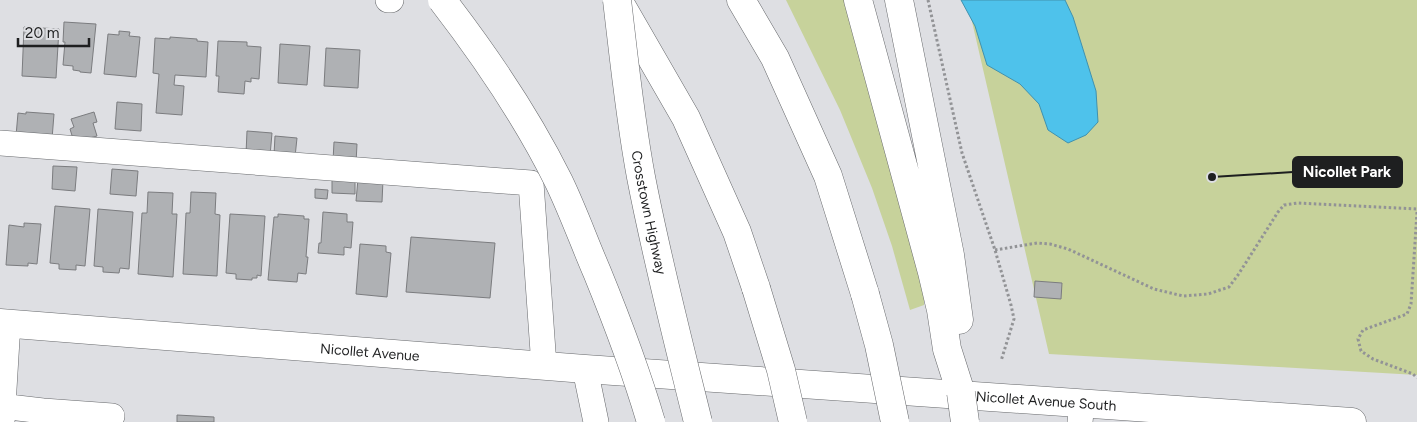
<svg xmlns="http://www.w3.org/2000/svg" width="1417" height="422" font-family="Figtree,sans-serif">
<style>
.green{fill:#c7d29b}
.water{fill:#4ec2eb;stroke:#4091ae}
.building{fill:#afb1b4;stroke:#7b7c7f}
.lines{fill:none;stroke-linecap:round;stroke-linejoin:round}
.minor-casing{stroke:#67696c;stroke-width:26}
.major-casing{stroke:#67696c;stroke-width:29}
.highway-casing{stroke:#67696c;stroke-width:29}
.path{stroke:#929396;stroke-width:3;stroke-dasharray:2.5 2.5;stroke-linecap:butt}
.minor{stroke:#fff;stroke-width:25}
.major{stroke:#fff;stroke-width:28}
.highway{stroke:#fff;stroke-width:28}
.highway-bridge-casing{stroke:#67696c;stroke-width:29;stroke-linecap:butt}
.highway-bridge{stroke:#fff;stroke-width:28}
.labels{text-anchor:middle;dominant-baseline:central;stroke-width:5;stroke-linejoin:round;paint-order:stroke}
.street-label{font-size:14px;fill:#1e1f20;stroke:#dedfe3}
.leader{fill:none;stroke:#1e1f20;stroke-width:2}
.callout-dot{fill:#1e1f20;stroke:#dedfe3;stroke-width:2}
.callout{fill:#1e1f20;stroke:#1e1f20;stroke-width:2}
.callout-label{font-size:15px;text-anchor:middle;font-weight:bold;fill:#fff}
</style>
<rect width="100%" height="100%" fill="#dedfe3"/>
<path class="green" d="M786 0H845L924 292V305L910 310 892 246 872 188 840 110Z
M967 0H1417V375L1049 354Z"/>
<path class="water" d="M961 0H1065L1073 17 1096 91 1098 122 1086 135 1068 143 1048 130 1039 104 1020 84 987 65 975 26Z"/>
<path class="building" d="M64 22 96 24 91 73 80 72V71L73 70V66L63 65 65 42H63Z
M24 27 59 29 56 78 22 76Z
M119 31 130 32 129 36 140 37 136 77 104 74 108 34 119 35Z
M170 37 197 39V41L208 42 206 77 175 75 174 85 184 86 182 115 156 113 159 74 153 73 155 38 170 39Z
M218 41 247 42V46L261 47 259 79 251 78V82L245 81 244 94 218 92 219 76H216Z
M280 44 310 46 307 85 278 83Z
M326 48 360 50 358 88 324 86Z
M117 102 142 104 141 131 115 129Z
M26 112 54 114 52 139 16 136 18 113 26 114Z
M94 112 97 122 93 123 97 136 74 142 70 129 74 127 71 119Z
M247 131 272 133 270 156 246 154Z
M275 136 297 138 295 157 274 155Z
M334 142 357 144 356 163 333 161Z
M53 166 77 167 75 191 52 189Z
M112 169 138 171 136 196 110 194Z
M332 176 355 177V194L332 193Z
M358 179 383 180 382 202 356 201Z
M315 189 328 190 327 199 315 198Z
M148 192 173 193 172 214H177L173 277 138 274 142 213H147Z
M191 192 216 193 215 214 220 215 217 276 183 274 186 213H190Z
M55 206 90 209 85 266 76 265V270L59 269V264L50 263Z
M98 209 133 212 129 269 120 268 119 273 103 272V267L94 266Z
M323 212 347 214V222H353L351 248 344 247V255L318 253 319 243H321Z
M230 214 265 216 261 276 257 275V278H252V280L236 279V274L226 273Z
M278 214 304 216V219H309L306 257H308L306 274 298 273 297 282 268 280 274 217H278Z
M24 223 41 224 37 264 28 263V266L6 265 9 225 24 227Z
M411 237 495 243 490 298 406 292Z
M360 244 386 246V252L391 253 387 297 356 294Z
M1035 281 1062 283 1061 299 1034 297Z
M177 415 214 417V422H177Z"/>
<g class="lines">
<defs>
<path id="minor" d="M388 0H391
M0 143 531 183 544 366
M585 369 596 422
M0 406 43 411 112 416
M2 422 8 323
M1080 422 1082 403"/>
<g id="major">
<path id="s1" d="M0 323 585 369 1352 422"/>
</g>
<path id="highway" d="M618 0 686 118 737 232 756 288
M741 0 775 58 828 176 865 294
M858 0 932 272 941 310 947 349 961 393
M899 0 950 255 959 320"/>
</defs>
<use href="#minor" class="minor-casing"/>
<use href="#major" class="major-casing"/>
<use href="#highway" class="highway-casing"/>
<path class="path" d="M928 0 962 153 995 250 1011 305 1014 319 1001 361
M1417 212 1411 304 1407 314 1363 330 1358 339 1361 351 1373 359 1413 374 1417 378
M995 250 1037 243 1050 244 1068 249 1154 289 1183 296 1208 294 1229 287 1238 275 1278 212 1284 205 1298 203 1417 209"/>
<use href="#minor" class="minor"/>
<use href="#major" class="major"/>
<use href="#highway" class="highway"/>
<defs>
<g id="highway-bridge">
<path d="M442 0C486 57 527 117 559 182 573 211 584 242 597 272 617 321 636 371 651 422"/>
<path id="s2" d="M617 0C624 59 630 119 641 177 657 260 678 341 698 422"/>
<path d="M756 288 781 370 793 422"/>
<path d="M865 294 879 345 895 422"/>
<path d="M961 393 965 422"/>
</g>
</defs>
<use href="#highway-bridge" class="highway-bridge-casing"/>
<use href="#highway-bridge" class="highway-bridge"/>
</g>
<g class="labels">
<g class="street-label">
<text stroke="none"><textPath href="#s2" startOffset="215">Crosstown Highway</textPath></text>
<text stroke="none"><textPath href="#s1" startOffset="371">Nicollet Avenue</textPath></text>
<text stroke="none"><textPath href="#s1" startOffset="1049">Nicollet Avenue South</textPath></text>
</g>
</g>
<path class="leader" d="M1212 177L1293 172"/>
<circle class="callout-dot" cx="1212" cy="177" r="5"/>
<rect class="callout" x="1293" y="157" width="109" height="30" rx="5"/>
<g class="callout-label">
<text x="1347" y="177">Nicollet Park</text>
</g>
<path d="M18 38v8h71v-8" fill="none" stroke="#1e1f20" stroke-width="2.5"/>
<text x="25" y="38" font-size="15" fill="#1e1f20" stroke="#dedfe3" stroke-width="4" paint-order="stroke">20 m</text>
</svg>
